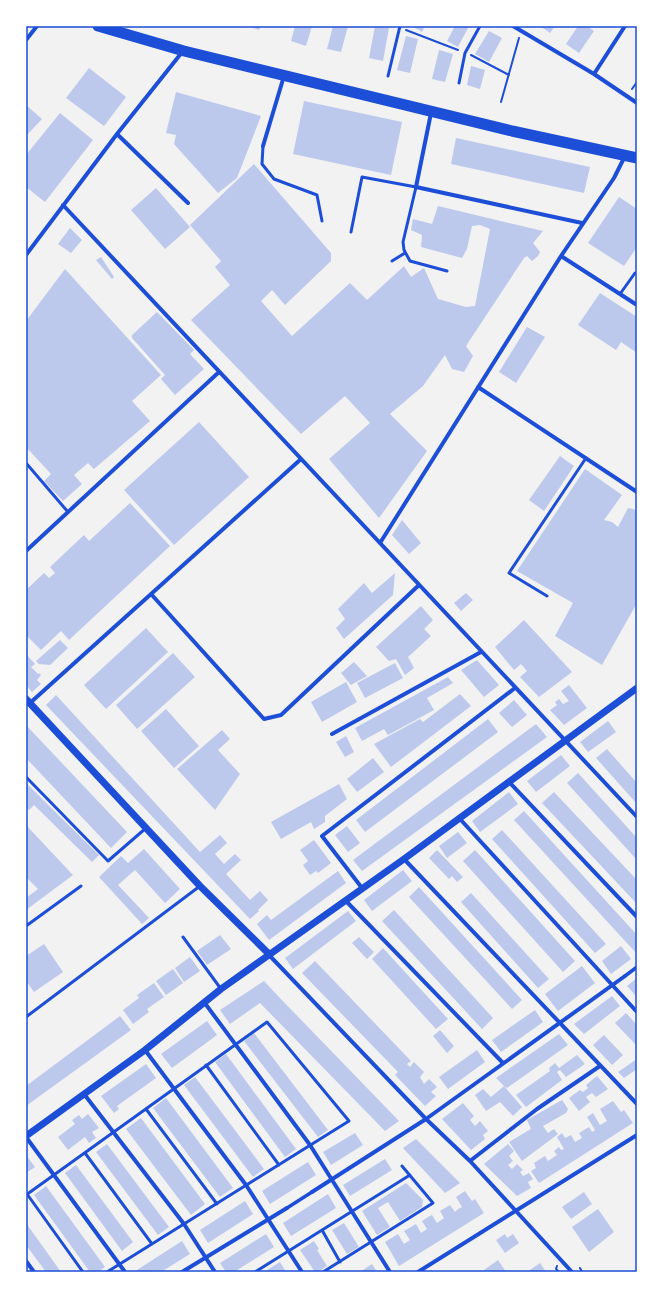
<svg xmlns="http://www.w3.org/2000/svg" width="663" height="1298" font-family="'Varela Round',sans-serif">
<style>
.building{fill:#bdc9ec}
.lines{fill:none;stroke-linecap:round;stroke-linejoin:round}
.path{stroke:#1d4ed8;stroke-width:2}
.service{stroke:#1d4ed8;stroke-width:3}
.pedestrian{stroke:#1d4ed8;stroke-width:3.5}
.minor{stroke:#1d4ed8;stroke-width:4}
.tertiary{stroke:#1d4ed8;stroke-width:7}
.trunk{stroke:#1d4ed8;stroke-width:11}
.neatline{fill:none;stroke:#1d4ed8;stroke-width:1.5}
</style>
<rect width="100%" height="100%" fill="#f2f2f2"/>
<path class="building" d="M247 26H261L259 30Z
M295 26H312L306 46 291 41Z
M333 26H348L341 52 327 49Z
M375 26 389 28 383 61 369 58Z
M412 26H425L422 32Z
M455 26H469L458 47 447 41Z
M540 26H555L550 33Z
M578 26H587L594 31 579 53 566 44Z
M489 31 502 38 489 62 475 54Z
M406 36 418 39 410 73 397 70Z
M439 50 453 54 445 82 432 79Z
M471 66 485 70 480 89 467 85Z
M89 68 126 97 104 126 66 98Z
M176 92 261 116 237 178 218 193 174 144 176 135 166 133Z
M304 101 402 122 391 175 293 154Z
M26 105 42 119 26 136Z
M60 113 93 140 45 202 26 187V155Z
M456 138 590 167 584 193 451 164Z
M254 164 331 253V261L285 305 272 290 261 301 292 336 350 283 367 300 404 266 411 277 424 268 438 299 466 307 475 306 490 229 480 225 472 226 467 249 462 258 421 247 422 235 411 230 413 219 432 224 438 206 543 231 533 243 540 252 538 256 532 261 527 256 524 258 466 346 473 356 464 372 452 369 445 355 423 386 390 414 427 451 379 518 329 459 370 423 345 396 301 434 191 320 230 285 215 267 221 261 190 225Z
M156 188 190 227 165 249 131 210Z
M619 197 637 209V247L624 266 588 243Z
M70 228 82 240 71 253 58 244Z
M101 257 114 277 112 279 96 260Z
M65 269 161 375 132 401 150 421 94 469 88 463 74 475 82 484 63 501 44 481 51 474 26 447V321Z
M600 293 637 317V353L621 342 616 350 578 325Z
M157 312 194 350 190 354 204 369 175 395 161 379 165 375 132 338V335Z
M527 327 545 337 516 383 499 372Z
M199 422 249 477 174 545 124 490Z
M560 456 574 466 544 511 529 500Z
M585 469 622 495 604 520 612 522 618 527 628 508 637 510V603L602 665 555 636 573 603 517 571Z
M130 503 170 546 69 640 61 631 41 650 26 635V590L44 573 49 578 55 573 50 567 84 535 89 541Z
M402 520 421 543 409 554 392 535Z
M395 573 393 595 344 639 336 628 345 619 338 609 364 583 372 593Z
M466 593 473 600 461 611 454 603Z
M421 606 433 620 424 629 431 636 408 657 414 668 405 675 396 659 389 661 376 647Z
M524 620 572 672 539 697 520 677 527 671 521 664 514 670 495 647Z
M146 628 168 652 106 709 84 685Z
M60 640 68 648 50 665 39 664 36 661Z
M173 653 195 677 137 729 116 705Z
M26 654 35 664 31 667 38 674 39 673 41 675 37 680 41 684 32 692 26 685Z
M477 660 499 685 484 697 461 670Z
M354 662 367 676 351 685 341 673Z
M395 663 403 678 365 698 357 683Z
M448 677 453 683 427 698 434 710 388 735 384 729 362 741 355 728Z
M346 682 357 702 322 722 311 702Z
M569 685 587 708 564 725 550 710 557 705 555 702 559 699 563 704 569 701 561 691Z
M460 694 471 706 391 767 374 744 420 719 423 722Z
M56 695 200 852 220 835 227 843 215 854 224 864 235 854 241 860 226 874 250 900 260 891 268 900 258 910 259 911 250 919 46 705Z
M514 700 527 715 512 727 499 713Z
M166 709 199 746 174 768 141 731Z
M488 719 498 732 365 832 356 820Z
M608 721 616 732 588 752 580 742Z
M536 724 547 737 362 871 353 860Z
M26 725 127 832 111 848 26 758Z
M222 730 230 739 218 750 240 774 215 810 177 769Z
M346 736 354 752 345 757 336 742Z
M607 749 637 783V804L596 758Z
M561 755 570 766 536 792 527 781Z
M373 758 384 772 357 792 347 779Z
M578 773 637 838V860L567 783Z
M26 783 99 855 92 862 34 805 29 810 26 807Z
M339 784 347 799 325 816V822L314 829 311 822 281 839 271 822Z
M509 792 518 804 480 832 472 821Z
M554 792 637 880V904L542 803Z
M524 811 637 935V954L514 820Z
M26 825 73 875 26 910V898L38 889 26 877Z
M347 826 360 843 348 852 335 835Z
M502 830 606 944 595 953 492 839Z
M458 832 467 843 447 858 439 846Z
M314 840 331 863 318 873 316 871 310 875 303 865 308 861 300 850Z
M144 849 180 889 165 903 135 870 118 885 149 918 142 924 99 877 121 856 128 863Z
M437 850 463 877 457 882 452 876 449 879 429 858Z
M475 850 575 961 563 972 463 861Z
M403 870 412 881 372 911 364 900Z
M338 871 346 883 269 940 257 924 267 915 271 920Z
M419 887 522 1000 512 1009 409 897Z
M471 893 549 979 538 988 461 902Z
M394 910 493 1018 482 1029 382 921Z
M348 911 356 921 293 969 285 958Z
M220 935 231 949 207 965 197 951Z
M359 937 374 952 367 959 352 943Z
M44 944 63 972 34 992 26 981V956Z
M621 946 631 959 611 974 602 961Z
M383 948 448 1019 436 1029 372 959Z
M190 957 200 971 184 982 175 968Z
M315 961 411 1061 407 1064 410 1067 414 1062 424 1072 420 1077 424 1084 429 1079 437 1087 431 1092 436 1096 425 1106 395 1075 398 1072 302 973Z
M582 966 595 983 558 1011 545 994Z
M173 969 183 983 166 995 156 981Z
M637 978V997L627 986Z
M264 981 278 996 399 1121 385 1131 260 1003 230 1024 220 1010Z
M154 983 164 997 147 1009 149 1012 133 1024 123 1010 139 998 137 995Z
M612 996 620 1006 584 1034 574 1024Z
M535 1010 543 1022 501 1052 492 1040Z
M626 1013 637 1025V1046L615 1023Z
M120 1016 131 1030 26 1106V1086Z
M207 1021 217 1035 172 1068 161 1054Z
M440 1030 454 1046 447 1053 433 1036Z
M254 1033 328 1130 318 1137 244 1041Z
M559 1034 568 1045 507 1088 504 1086 522 1107 513 1116 500 1102 486 1111 475 1095 483 1089 491 1097 504 1086 496 1078Z
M604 1035 623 1055 612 1065 593 1045Z
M477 1050 485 1062 448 1089 439 1077Z
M226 1054 296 1149 285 1157 215 1062Z
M577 1055 585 1064 566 1077 560 1070 557 1072 562 1080 526 1107 516 1095 550 1071 549 1068 555 1063 559 1068Z
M637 1059V1069L624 1078 618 1072Z
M146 1064 156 1078 117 1106 119 1109 114 1113 101 1096Z
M597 1076 608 1089 596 1097 592 1093 586 1097 590 1102 579 1111 569 1098 580 1090 583 1092 588 1088 586 1085Z
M195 1077 264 1169 253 1177 184 1085Z
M166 1098 233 1188 220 1197 153 1108Z
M562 1100 568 1109 566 1113 543 1126 548 1133 554 1129 558 1134 522 1161 509 1142 531 1129 527 1120Z
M613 1101 621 1112 624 1110 633 1123 539 1183 531 1171 536 1168 534 1163 545 1156 548 1161 557 1155 554 1151 559 1147 561 1150 564 1149 557 1137 562 1133 565 1138 571 1135 575 1142 582 1138 579 1133 589 1127 592 1132 595 1130 587 1117 593 1113 600 1125 607 1121 600 1109Z
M463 1103 474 1116 470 1120 475 1126 480 1121 488 1131 483 1135 485 1139 471 1150 442 1119Z
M88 1114 99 1128 92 1132 96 1138 89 1143 85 1137 68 1150 58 1137 75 1124 72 1120 79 1115 82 1119Z
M141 1118 205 1204 191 1215 126 1129Z
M355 1133 363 1145 331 1165 323 1152Z
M416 1139 460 1183 445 1193 403 1148Z
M107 1144 169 1227 158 1235 96 1152Z
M508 1144 514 1151 509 1156 513 1161 508 1165 512 1169 517 1164 523 1170 520 1172 523 1176 529 1173 533 1179 528 1182 531 1188 517 1196 484 1164Z
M26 1155 35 1167 26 1173Z
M385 1159 392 1170 350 1196 343 1185Z
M308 1162 316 1175 270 1204 262 1191Z
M76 1165 133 1242 122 1251 65 1173Z
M406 1183 423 1200 422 1207 400 1221 388 1202 378 1208 390 1227 377 1235 362 1211Z
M46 1186 105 1267 98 1272H90L34 1195Z
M465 1191 472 1201 475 1199 484 1213 399 1266 385 1242 398 1234 404 1244 410 1240 404 1231 416 1224 421 1233 427 1229 422 1221 428 1217 432 1215 437 1223 444 1218 440 1211 450 1205 455 1212 458 1209 462 1207 456 1197Z
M584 1192 592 1204 571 1219 562 1207Z
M328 1194 336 1208 291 1236 283 1223Z
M245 1201 253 1214 208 1243 200 1230Z
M598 1209 614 1232 589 1252 572 1227Z
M26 1223 61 1272H46L26 1245Z
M344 1223 359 1247 347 1254 332 1230Z
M266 1234 274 1247 234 1272H226L220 1263Z
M505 1234 507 1238 513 1234 519 1243 505 1253 496 1240Z
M182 1241 190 1254 161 1272H138L137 1270Z
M314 1241 319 1249 317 1250 327 1266 318 1272H315L300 1250Z
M498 1260 506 1272H485L484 1270Z
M280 1262 286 1272H269L267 1270Z
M540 1263 546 1272H527Z
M372 1264 377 1272H360Z"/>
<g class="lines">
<path class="path" d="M406 30 458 50
M471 55 509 75
M632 89 637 82
M501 102 519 38
M557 1266 556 1269 559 1272
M580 1268 582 1272"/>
<path class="service" d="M388 76 400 26
M459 83 465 53 480 26
M263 146 262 164 274 179 317 195 322 221
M351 232 362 177 416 187 403 242 404 250 410 261 447 271
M392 261 405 253
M620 294 635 273
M26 463 68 512
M547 596 509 573 586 458
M26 777 108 861 146 828
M26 926 81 886
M183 937 221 989
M26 1017 200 886
M206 1065 279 1165
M146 1109 217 1204
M85 1153 152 1244
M27 1194 83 1272
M26 1195 267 1022 349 1121 107 1272
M322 1230 340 1262
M255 1272 410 1175
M323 1272 433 1203 402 1166"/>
<path class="pedestrian" d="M625 976 637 967
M287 1208 312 1192"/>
<path class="minor" d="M513 26 594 74 637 103
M26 40 37 26
M594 74 625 26
M431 113 416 187 582 223
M117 134 188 203
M263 146 284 76
M63 205 637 817
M26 255 117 134 183 51
M561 256 637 305
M478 387 637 492
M380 543 561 256 614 178 625 156
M26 551 219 372
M151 594 264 719 281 715 419 585
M30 703 301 459
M332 734 481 652
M509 782 637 917
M460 819 637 1012
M404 859 637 1104
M362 888 322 836 515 688
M345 900 503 1063
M269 955 426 1119 470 1161 572 1272
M204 1002 310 1145 390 1272
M145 1050 246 1185 302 1272
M84 1094 184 1224 215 1272
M26 1137 125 1272
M470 1161 537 1109 600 1066
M312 1192 426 1119 625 976
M26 1261 34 1272
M182 1272 287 1208
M418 1272 637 1135"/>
<path class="tertiary" d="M26 699 200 886 269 954
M26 1136 145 1050 221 989 404 859 637 688"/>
<path class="trunk" d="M98 26 184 51 512 131 637 158"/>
</g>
<rect width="663" height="1298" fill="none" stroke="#ffffff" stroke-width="54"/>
<rect x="27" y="27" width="609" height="1244" class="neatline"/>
</svg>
